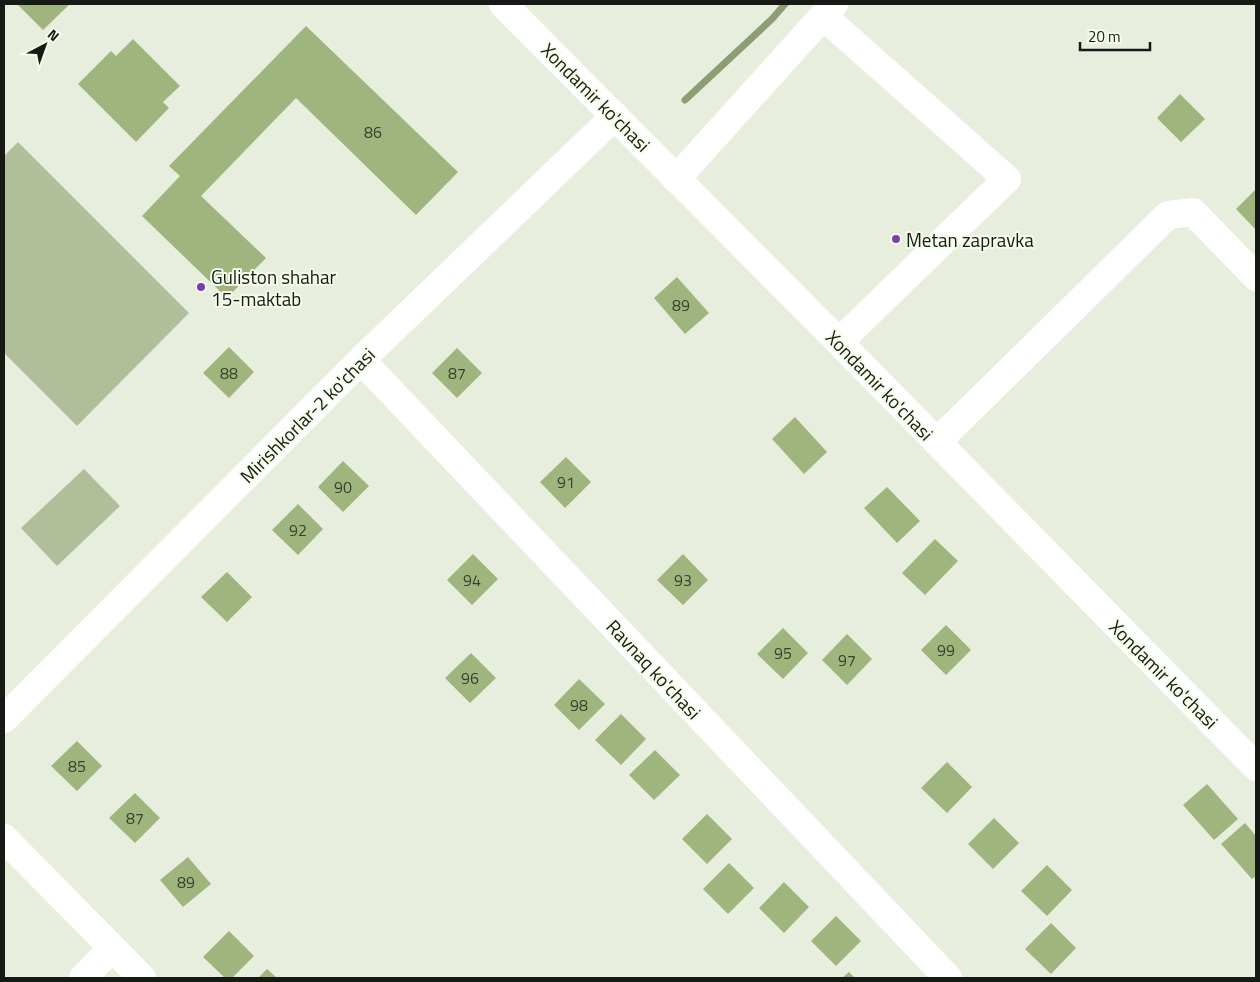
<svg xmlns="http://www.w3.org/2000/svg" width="1260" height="982" font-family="'Titillium Web',sans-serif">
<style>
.green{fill:#b0be9a}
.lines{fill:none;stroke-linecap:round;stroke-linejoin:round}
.stream{stroke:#8e9e74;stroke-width:7}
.building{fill:#a0b57d}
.minor{stroke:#fff;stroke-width:28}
.major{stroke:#fff;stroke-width:28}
.poi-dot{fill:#7d3db2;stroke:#f4fcea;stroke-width:2}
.labels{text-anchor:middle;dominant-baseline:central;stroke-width:4;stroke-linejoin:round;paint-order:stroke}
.number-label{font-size:16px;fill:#39412e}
.street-label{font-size:19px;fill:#171a14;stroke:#f4fcea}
.poi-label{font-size:19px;fill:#171a14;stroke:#f4fcea;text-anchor:start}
</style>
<rect width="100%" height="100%" fill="#e7eedd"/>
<path class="green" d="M18 142 189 313 77 426 4 353V156Z
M84 469 120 506 57 566 21 528Z"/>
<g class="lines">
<path class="stream" d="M685 100 772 19 785 4"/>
</g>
<path class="building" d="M19 4H70L43 30 18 5Z
M306 26 458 172 416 215 296 98 201 196 266 258 227 298 142 216 180 176 169 166Z
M133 39 180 86 163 102 169 108 136 142 78 84 111 51 116 56Z
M1180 94 1205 119 1181 142 1157 118Z
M1256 189V230L1236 209Z
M677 277 709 313 685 334 654 298Z
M229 347 254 372 229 398 203 373Z
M457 348 482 373 457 398 432 373Z
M795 417 827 452 804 474 772 439Z
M566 457 591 482 565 508 540 482Z
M343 461 369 486 343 512 318 487Z
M887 487 920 521 897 543 864 508Z
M298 504 323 529 298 555 272 530Z
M935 539 958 561 925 595 902 573Z
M473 554 498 579 472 605 447 580Z
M683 554 708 580 683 605 657 580Z
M227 572 252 597 227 622 201 597Z
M946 625 971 650 946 675 921 650Z
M783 628 808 653 783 679 757 654Z
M847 634 872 659 847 685 822 660Z
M471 653 496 678 470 703 445 678Z
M579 679 605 704 579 730 554 705Z
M621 714 646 739 621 765 595 740Z
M77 741 102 766 77 791 51 766Z
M655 750 680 775 654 800 629 775Z
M947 762 972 787 947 813 921 788Z
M1207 784 1238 819 1214 840 1183 805Z
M135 793 160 818 135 843 109 818Z
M707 814 732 839 707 864 682 839Z
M994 818 1019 843 993 869 968 844Z
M1245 823 1256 836V876L1252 879 1221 844Z
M188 857 211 884 183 907 160 880Z
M729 863 754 888 728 914 703 889Z
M1047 865 1072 890 1047 916 1021 891Z
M784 882 809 907 784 933 759 908Z
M836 916 861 941 836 966 811 941Z
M1051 923 1076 948 1051 974 1025 949Z
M229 931 254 956 232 978H225L203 957Z
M267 969 277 978H258Z
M849 972 855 978H842Z"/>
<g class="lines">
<path class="minor" d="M823 16 1007 179 839 342
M361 360 948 978
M937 442 1168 215 1193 212 1256 277
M4 719 361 360 615 116
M4 838 142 978
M83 978 112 948"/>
<path class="major" d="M503 4 839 342 1256 767
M676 179 834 4"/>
</g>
<g class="poi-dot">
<circle cx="896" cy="239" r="5"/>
<circle cx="201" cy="287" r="5"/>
</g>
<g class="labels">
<g class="number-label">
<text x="373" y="132">86</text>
<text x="681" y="305">89</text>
<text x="229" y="373">88</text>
<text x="457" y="373">87</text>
<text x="566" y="482">91</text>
<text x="343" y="487">90</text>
<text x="298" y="530">92</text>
<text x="472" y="580">94</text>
<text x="683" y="580">93</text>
<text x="946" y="650">99</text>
<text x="783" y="653">95</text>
<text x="847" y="660">97</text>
<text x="470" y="678">96</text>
<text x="579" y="705">98</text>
<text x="77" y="766">85</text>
<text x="135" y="818">87</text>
<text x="186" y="882">89</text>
</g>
<g class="street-label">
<text transform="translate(596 97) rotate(45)">Xondamir ko'chasi</text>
<text transform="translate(880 385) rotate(46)">Xondamir ko'chasi</text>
<text transform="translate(307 415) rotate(-45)">Mirishkorlar-2 ko'chasi</text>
<text transform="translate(654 669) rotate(47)">Ravnaq ko'chasi</text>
<text transform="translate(1164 674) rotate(45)">Xondamir ko'chasi</text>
</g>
<g class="poi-label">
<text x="906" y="239">Metan zapravka</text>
<text x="211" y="276">Guliston shahar<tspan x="211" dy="22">15-maktab</tspan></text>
</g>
</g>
<rect width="1260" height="982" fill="none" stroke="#171a14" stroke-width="10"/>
<g transform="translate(45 45) rotate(41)" stroke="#f4fcea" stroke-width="4" paint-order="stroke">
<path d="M0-4L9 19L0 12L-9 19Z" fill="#171a14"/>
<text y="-8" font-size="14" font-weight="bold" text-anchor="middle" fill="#171a14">N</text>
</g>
<path d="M1080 42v8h70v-8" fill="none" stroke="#171a14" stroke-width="2.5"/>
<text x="1088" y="42" font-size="15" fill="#171a14" stroke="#f4fcea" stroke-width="4" paint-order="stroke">20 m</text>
</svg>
